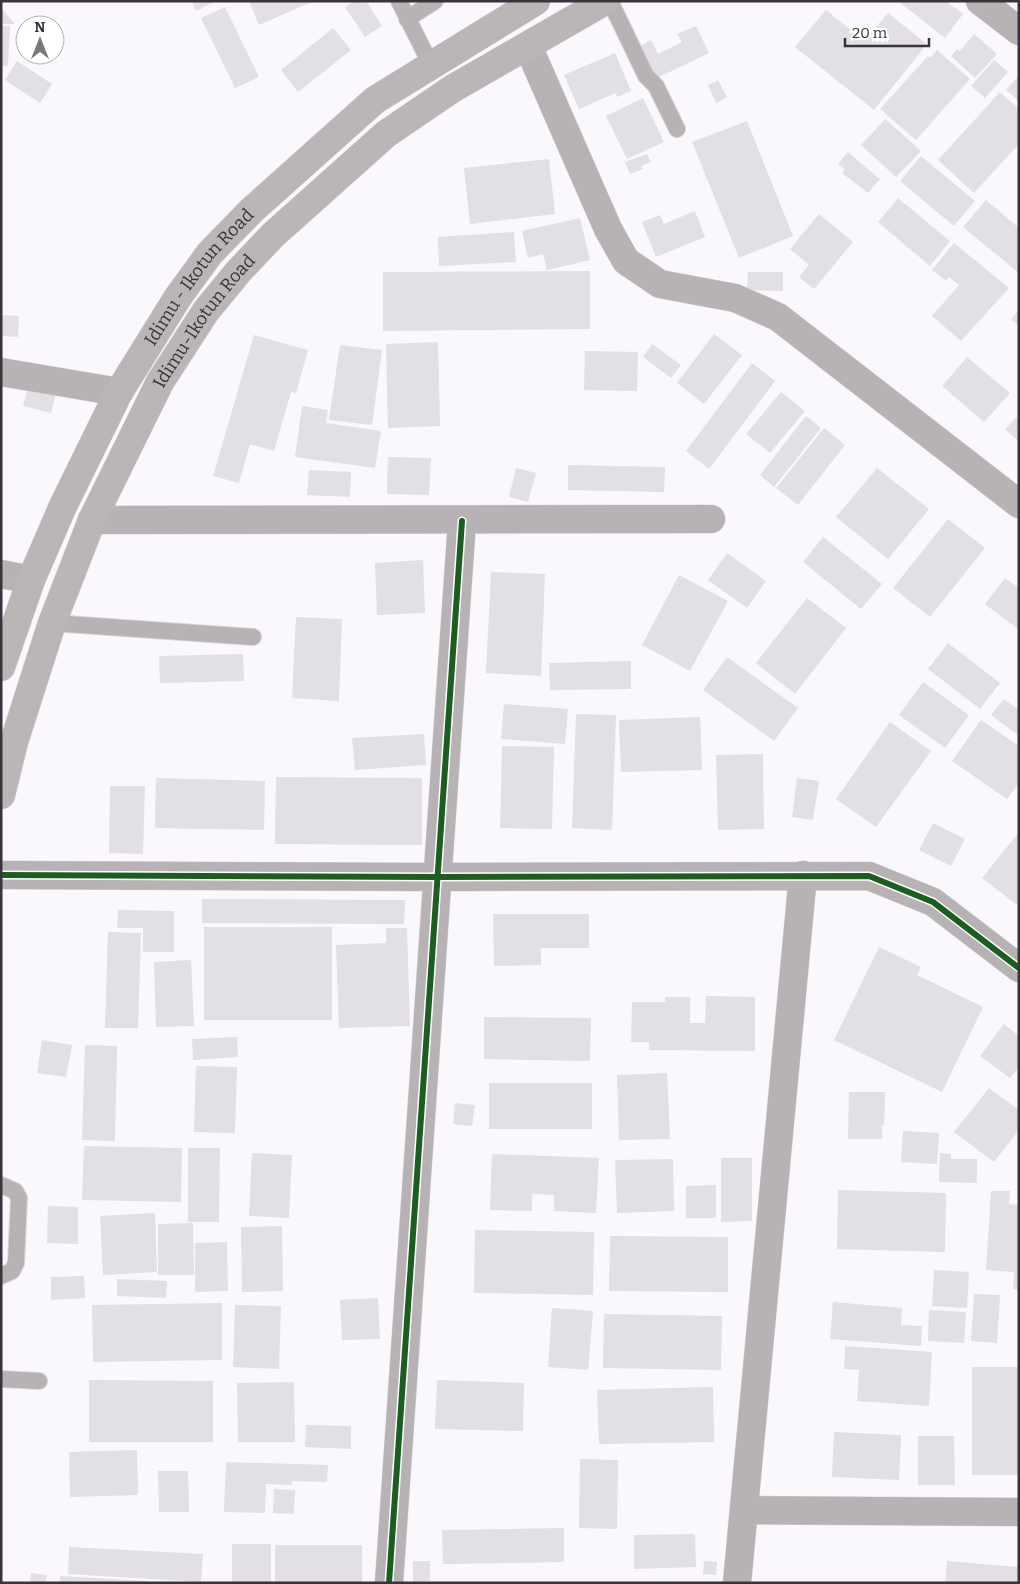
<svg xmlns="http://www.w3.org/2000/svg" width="1020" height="1584" font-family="Bitter,serif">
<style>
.building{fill:#e2dfe5}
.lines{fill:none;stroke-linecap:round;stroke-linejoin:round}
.lane-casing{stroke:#d7d5d9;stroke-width:18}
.street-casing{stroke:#d7d5d9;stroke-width:29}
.primary-casing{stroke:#d7d5d9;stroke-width:29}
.lane{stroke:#b7b2b3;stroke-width:16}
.street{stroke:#b7b2b3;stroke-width:28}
.primary{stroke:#bab5b6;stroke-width:28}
.cycleway-casing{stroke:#fff;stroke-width:9}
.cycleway{stroke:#1b5e20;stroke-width:6}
.labels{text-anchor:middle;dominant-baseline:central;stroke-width:4;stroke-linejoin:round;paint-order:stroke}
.street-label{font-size:18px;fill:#39333e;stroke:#fff}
</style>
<rect width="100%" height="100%" fill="#faf8fc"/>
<path class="building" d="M191 1H216L196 11Z
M249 1H314L259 25Z
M354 1H366L382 26 365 37 345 7Z
M898 1H946L963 14 945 38Z
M225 7 259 77 235 88 201 18Z
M1 8 15 24H1Z
M826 10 864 41 888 13 927 44 874 110 795 47Z
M1 26H10L8 66H1Z
M696 26 709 53 653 80 638 47 651 40 658 54 682 42 677 34Z
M333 28 351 50 298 92 281 70Z
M974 34 997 54 975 78 951 56 957 49 960 51Z
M937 50 970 79 916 140 880 109 928 56 930 58Z
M615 53 631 91 617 97 615 93 579 109 564 75Z
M994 60 1008 72 985 98 971 86Z
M17 61 52 84 40 103 5 80Z
M1019 75V101L1006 90Z
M718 80 727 97 716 103 708 85Z
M1000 92 1019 109V144L974 193 938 160Z
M643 98 664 142 627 159 606 116Z
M885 119 921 151 896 177 861 145Z
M747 121 793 236 739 258 692 142Z
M848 152 880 179 868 193 842 173 845 169 838 164Z
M647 154 651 162 641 166 643 169 630 174 625 162Z
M921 156 975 201 954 226 900 181Z
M549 159 555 214 470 224 464 168Z
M898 198 950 241 930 266 878 222Z
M986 200 1019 228V273L963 227Z
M695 211 705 237 656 257 642 222 660 215 664 224Z
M819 214 853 242 814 289 799 277 809 265 790 249Z
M580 218 590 260 547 270 543 254 528 258 522 231Z
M514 232 516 262 439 266 438 237Z
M954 243 1009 288 961 341 932 316 959 285 949 277 946 281 932 270Z
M590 271V329L383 331V272Z
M748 272H783V291L747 290Z
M1019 309V325L1011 320Z
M1 315 19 316 18 337 1 336Z
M714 334 742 355 704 404 677 383Z
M254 335 308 350 296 393 291 392 274 451 250 444 239 483 213 476Z
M438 342 440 426 388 428 386 344Z
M652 344 681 365 671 378 643 357Z
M340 345 382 350 372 425 329 420Z
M585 351 638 352 637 391 584 390Z
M967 357 1010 393 984 422 942 386Z
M752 363 775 381 709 469 686 451Z
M28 386 56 393 51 413 23 406Z
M781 392 805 411 770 453 746 434Z
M302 406 328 410 326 423 381 431 375 468 295 457Z
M1019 415V442L1005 429Z
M806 416 821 428 774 487 760 475Z
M824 428 845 445 798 505 776 488Z
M388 457 431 458 429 495 387 494Z
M568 465 665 467 664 492 568 490Z
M516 468 536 473 528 502 509 497Z
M877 468 929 509 888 559 836 517Z
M309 470 351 472 350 497 307 495Z
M948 519 985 548 930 617 893 588Z
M823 537 882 584 861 609 803 562Z
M727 553 766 581 747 608 708 580Z
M423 560 425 613 377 615 375 563Z
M491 572 545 574 541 676 486 673Z
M679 575 728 601 690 671 642 645Z
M1005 578 1019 588V630L985 604Z
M807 598 846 628 795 694 756 663Z
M296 617 342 619 339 701 292 698Z
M948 643 1000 683 980 709 928 669Z
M243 654 244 681 160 683 159 656Z
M727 657 798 708 774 741 703 690Z
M631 661V689L550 690 549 663Z
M923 682 969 715 945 748 899 715Z
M1004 699 1019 710V736L991 715Z
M504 704 568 709 565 744 501 739Z
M576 714 616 715 612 830 572 828Z
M700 717 702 770 621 772 619 720Z
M981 720 1019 746V783L1007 799 952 761Z
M890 722 931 751 876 827 836 799Z
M424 734 426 765 355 770 352 738Z
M502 746 554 747 552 829 500 828Z
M763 754 764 829 718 830 716 755Z
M276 777 422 778V845L275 844Z
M156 778 265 781 264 830 155 828Z
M797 778 819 781 813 820 792 817Z
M110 786H145L143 854 109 853Z
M933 823 965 839 951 866 919 850Z
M1019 832V903L1017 905 982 878Z
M202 899 405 900 404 924 202 923Z
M118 910 174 911V952H143V928H117Z
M493 914H589V948H541V965L494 966Z
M204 927H332V1020H204Z
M386 928H407L410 1026 339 1028 336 945 386 943Z
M108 932 141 933 138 1028H105Z
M879 947 921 967 917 975 983 1007 942 1092 834 1040Z
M191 960 194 1026 156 1027 154 962Z
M706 996 755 997V1051L649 1050V1042H631L632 1002H665V997H690V1023H705Z
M484 1017 591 1018 590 1061 484 1059Z
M1004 1024 1019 1036V1067L1010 1078 980 1056Z
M237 1037 238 1057 193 1060 192 1039Z
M42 1040 72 1045 66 1077 37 1073Z
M85 1045 117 1046 115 1141 82 1140Z
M196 1066 237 1067 235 1133 194 1132Z
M667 1073 670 1139 619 1140 617 1075Z
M489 1083H592V1129H489Z
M989 1088 1019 1110V1130L994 1162 954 1132Z
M849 1092H885L884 1125H882V1139H848Z
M455 1103 475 1105 472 1126 453 1124Z
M903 1131 939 1133 937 1164 901 1162Z
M84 1146 182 1148 181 1202 82 1200Z
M188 1148H220L219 1222H188Z
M252 1153 292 1155 289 1218 249 1216Z
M940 1153 951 1154V1159H977V1183L939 1182Z
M492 1154 599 1158 596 1213 554 1211V1195L532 1194V1211L490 1210Z
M721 1158H752V1221L721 1222Z
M673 1159 674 1211 617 1213 615 1160Z
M716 1185V1218H686V1186Z
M838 1190 946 1193 945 1252 837 1249Z
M991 1191H1010L1009 1204 1019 1205V1290L1013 1289 1014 1272 986 1270Z
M48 1206 78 1207V1244L47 1243Z
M155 1213 157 1272 103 1275 100 1216Z
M193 1223 194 1275H158V1224Z
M282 1226 283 1291 242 1292 241 1227Z
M475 1230 594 1232 593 1295 474 1293Z
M610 1236 728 1237V1292L609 1291Z
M227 1242 228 1291 195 1292V1243Z
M934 1270 969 1272 967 1308 932 1306Z
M84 1276 85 1298 51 1300V1277Z
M117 1279 167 1281 166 1298 117 1296Z
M974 1294 1000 1295 997 1343 971 1341Z
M378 1298 380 1339 342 1340 340 1300Z
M833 1302 902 1308 901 1325 922 1326 921 1346 830 1339Z
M222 1303V1360L93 1362 92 1305Z
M235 1305 281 1306 279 1369 233 1367Z
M552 1308 593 1311 588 1370 548 1367Z
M929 1310 966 1312 964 1343 928 1341Z
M604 1314 722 1316 721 1370 603 1368Z
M845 1346 932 1352 929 1406 857 1401 859 1370 844 1369Z
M972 1367H1018V1475H972Z
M89 1380 213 1381V1442H89Z
M437 1380 524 1383 523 1431 435 1429Z
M294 1382 295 1442H238L237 1383Z
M713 1387 714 1442 599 1444 597 1390Z
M306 1425 351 1426V1449L305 1447Z
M834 1432 901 1435 899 1480 832 1477Z
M918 1436H954L955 1485H918Z
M137 1450 138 1495 70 1497 69 1452Z
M580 1459 618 1460 617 1529 579 1528Z
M226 1462 328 1465 327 1482 292 1481V1485L266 1484 265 1513 224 1512Z
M158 1471H188L189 1512H159Z
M274 1489 295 1490 294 1514 273 1513Z
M564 1528V1562L443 1564 442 1530Z
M695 1534 696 1567 634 1569V1535Z
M232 1544H271V1583H232Z
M275 1545H362V1583H275Z
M69 1547 203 1554 201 1582 68 1574Z
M413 1561H430V1581L413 1582Z
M704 1561 717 1562 716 1575 703 1574Z
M947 1561 1019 1567 1018 1583H945Z
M31 1573 47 1575 46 1583H30Z
M60 1576 147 1581V1583H60Z"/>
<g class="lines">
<defs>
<path id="lane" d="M399 1 431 65
M610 1 646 76 656 86 677 129
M407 19 435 1
M52 623 253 637
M1 1185 15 1191 19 1198 16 1263 12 1271 1 1276
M1 1379 39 1381"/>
<path id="street" d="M980 1 1019 31
M528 46 608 229 626 261 660 284 735 298 778 317 1019 504
M1 372 119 392
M92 520 711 519
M1 574 31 580
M1 875 438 877 869 876 933 902 1019 968
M744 1510 1019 1512
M389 1583 462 521
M737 1583 803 875"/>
<g id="primary">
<path id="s1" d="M1 667 31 580 63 506 119 392 178 297 210 253 252 210 375 100 536 1"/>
<path id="s2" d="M1 795 14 742 52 623 92 520 160 382 206 311 238 272 273 235 386 134 452 89 605 1"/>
</g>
</defs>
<use href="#lane" class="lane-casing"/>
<use href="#street" class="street-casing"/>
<use href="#primary" class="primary-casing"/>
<use href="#lane" class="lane"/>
<use href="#street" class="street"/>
<use href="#primary" class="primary"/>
<defs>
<path id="cycleway" d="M1 875 438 877 869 876 933 902 1019 968
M389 1583 462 521"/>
</defs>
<use href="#cycleway" class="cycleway-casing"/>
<use href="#cycleway" class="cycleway"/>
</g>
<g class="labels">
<g class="street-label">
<text stroke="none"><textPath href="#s1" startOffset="440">Idimu - Ikotun Road</textPath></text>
<text stroke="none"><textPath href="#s2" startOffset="519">Idimu-Ikotun Road</textPath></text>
</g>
</g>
<rect width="1020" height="1584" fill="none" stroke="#39333e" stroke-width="5"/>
<g transform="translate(40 40)"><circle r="24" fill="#ffffff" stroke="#b0adb2"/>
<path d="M0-4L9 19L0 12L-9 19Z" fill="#7d7880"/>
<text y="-8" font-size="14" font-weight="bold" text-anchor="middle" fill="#39333e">N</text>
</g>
<path d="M845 38v8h84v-8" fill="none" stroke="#39333e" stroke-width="2.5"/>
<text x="852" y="38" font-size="15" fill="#39333e" stroke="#ffffff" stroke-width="4" paint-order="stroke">20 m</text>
</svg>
